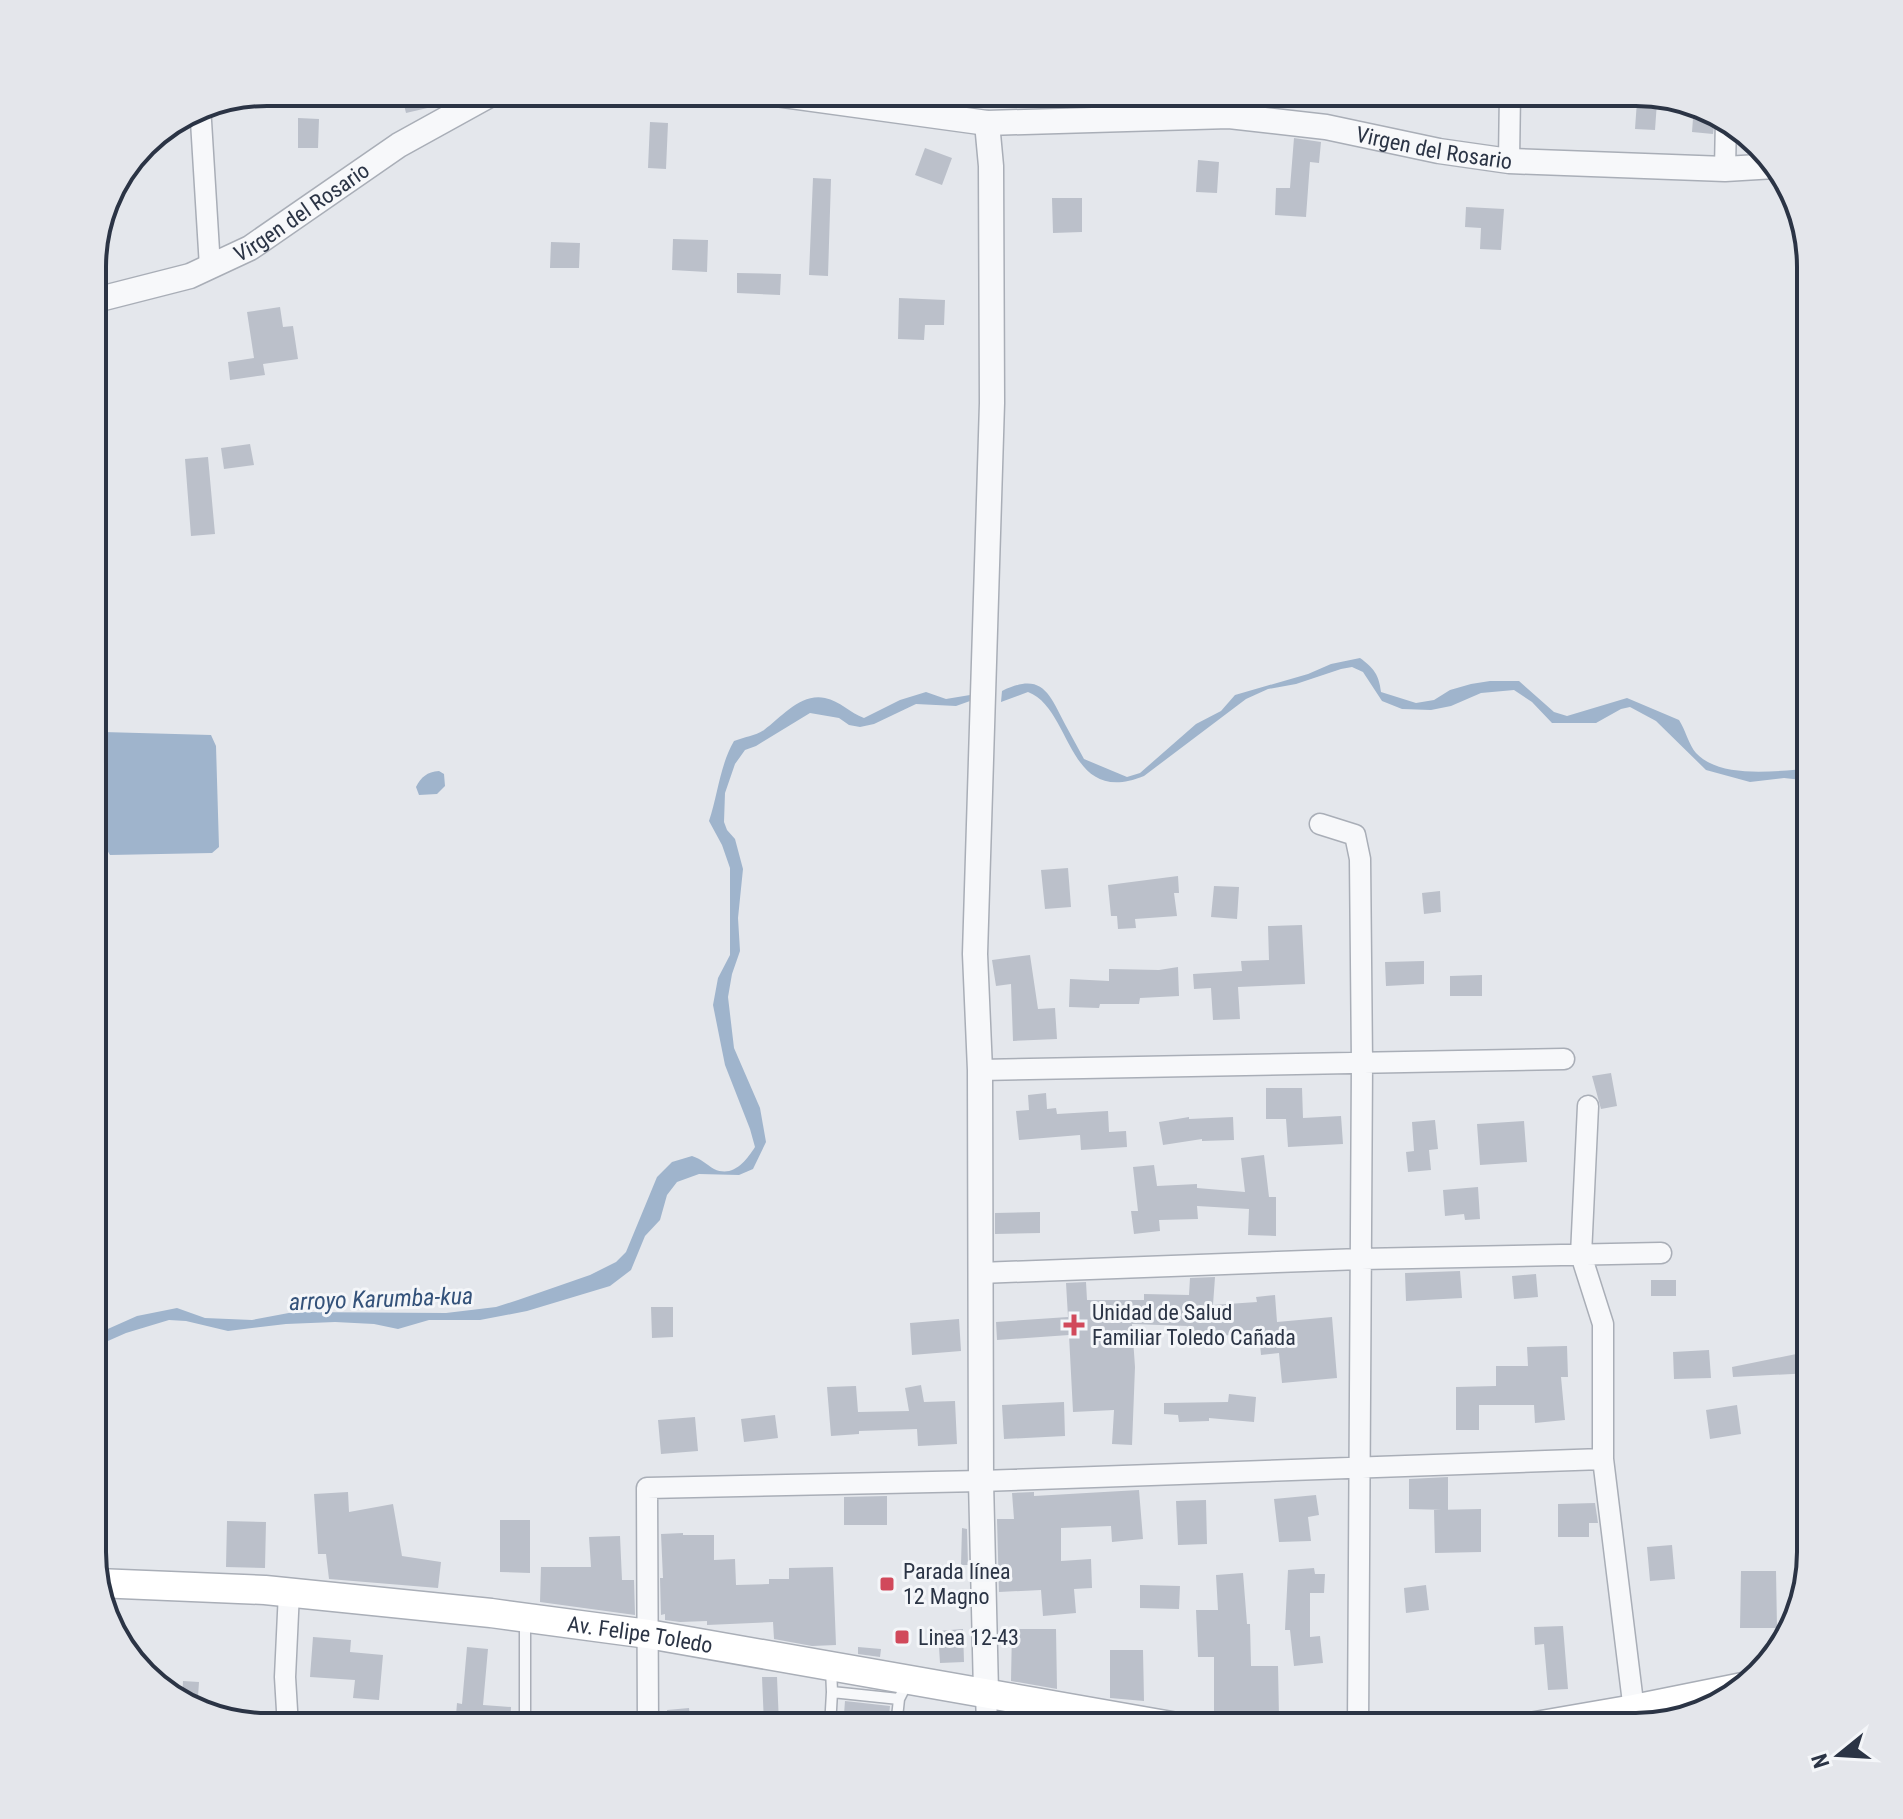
<svg xmlns="http://www.w3.org/2000/svg" width="1903" height="1819" font-family="'Roboto Condensed',sans-serif">
<style>
.water{fill:#9fb4cc}
.building{fill:#bbc0ca}
.lines{fill:none;stroke-linecap:round;stroke-linejoin:round}
.service-casing{stroke:#a9aeb7;stroke-width:13}
.minor-casing{stroke:#a9aeb7;stroke-width:23}
.tertiary-casing{stroke:#a9aeb7;stroke-width:27}
.secondary-casing{stroke:#a9aeb7;stroke-width:31}
.service{stroke:#f7f8fa;stroke-width:10}
.minor{stroke:#f7f8fa;stroke-width:20}
.tertiary{stroke:#f7f8fa;stroke-width:24}
.secondary{stroke:#fff;stroke-width:28}
.poi-dot{fill:#d1495b;stroke:#f4f6f9;stroke-width:3}
.labels{text-anchor:middle;dominant-baseline:central;stroke-width:6;stroke-linejoin:round;paint-order:stroke}
.street-label{font-size:22px;fill:#2b3445;stroke:#f4f6f9}
.poi-label{font-size:22px;fill:#2b3445;stroke:#f4f6f9;text-anchor:start}
.water-label{font-size:24px;font-style:italic;fill:#34527a;stroke:#f4f6f9}
.rim{fill:none;stroke:#2b3445;stroke-width:4}
</style>
<rect width="100%" height="100%" fill="#e4e7ec"/>
<path class="water" d="M1360 658C1374 668 1379 675 1381 692L1416 703 1434 700 1450 690 1471 684 1490 681H1519L1554 712 1567 716 1627 698 1679 720C1685 729 1689 745 1696 753 1721 780 1779 770 1811 769V781L1784 778 1750 782 1706 770 1656 721 1630 707 1621 709 1596 723H1552L1532 702 1514 690 1481 693 1451 706 1431 710 1402 709 1382 701 1363 672 1352 667 1341 669 1296 684 1268 689 1246 699 1144 776C1066 808 1073 709 1028 692L1001 702 1002 691C1043 671 1049 694 1066 726 1072 737 1078 748 1084 759L1127 777 1140 773 1196 724 1221 711 1235 695 1308 674 1331 664Z
M926 692 946 699 970 695V701L956 706 916 704 874 724 860 727 849 725 839 718 810 713 756 746 745 750 735 764 725 793 724 822 727 830 735 839 743 869 738 918 740 951 732 974 728 997 734 1048 760 1108 766 1142 753 1169 739 1175 699 1174 677 1182 667 1195 660 1220 645 1236 631 1270 610 1286 527 1311 480 1320H429L398 1329 374 1324 335 1322 286 1324 228 1331 186 1321 169 1320 126 1333 92 1348V1336L137 1316 177 1308 205 1318 252 1320 294 1312 446 1313 496 1307 518 1300 590 1275 616 1262 626 1252 657 1177 672 1162 692 1156C701 1159 706 1164 714 1169 733 1178 746 1161 755 1147L750 1129 725 1065 713 1005 718 978 730 955V868L722 845 709 821C718 794 720 765 734 741 744 737 755 736 764 730 782 717 800 693 825 698 840 701 850 713 864 718L900 700Z
M103 732 211 735 216 746 219 847 212 853 110 855 104 845 92 770V736Z
M439 771 444 774 445 786 437 794 419 795 416 787C421 777 427 772 439 771Z"/>
<path class="building" d="M401 92H433L436 106 406 113Z
M1637 101 1657 102 1655 130 1635 129Z
M1694 105 1716 112 1713 134 1692 132Z
M298 118 319 119 318 148H298Z
M650 122 668 123 666 169 648 168Z
M1294 138 1321 142 1319 163 1310 162 1306 217 1275 215 1276 188H1290Z
M925 148 952 158 942 185 915 175Z
M1198 160 1219 162 1217 193 1196 192Z
M813 178 831 179 828 276 809 275Z
M1052 198H1082V232L1053 233Z
M1466 207 1504 209 1501 250 1480 249 1481 228 1465 227Z
M673 239 708 240 707 272 672 270Z
M551 242 580 243 579 268H550Z
M737 273 781 274 780 295 737 293Z
M899 298 945 300 944 325H925L924 340 898 339Z
M280 307 283 327 293 326 298 359 263 364 265 375 230 380 228 362 254 358 247 312Z
M250 444 254 465 224 469 221 448Z
M208 457 215 534 191 536 185 459Z
M1068 868 1071 907 1045 909 1041 870Z
M1178 876 1179 893H1174L1177 916 1135 919 1136 928 1118 929 1117 916H1111L1108 885Z
M1214 886 1239 887 1237 919 1211 917Z
M1440 891 1441 912 1424 914 1422 893Z
M1302 925 1305 984 1238 987 1240 1019 1213 1020 1211 988 1194 989 1193 974 1242 971 1241 961 1269 960 1268 926Z
M1030 955 1038 1009 1055 1008 1057 1039 1013 1041 1011 984 996 986 992 960Z
M1424 961V984L1386 986 1385 962Z
M1178 967 1179 996 1140 998 1139 1004H1100L1099 1008 1069 1007 1070 979 1109 981V969L1159 970Z
M1482 975V996H1450V976Z
M1611 1073 1617 1106 1601 1109 1592 1076Z
M1266 1088H1302L1303 1118 1341 1116 1343 1144 1288 1147 1286 1119H1266Z
M1046 1093 1047 1109 1056 1108 1057 1114 1108 1111 1109 1132 1126 1131 1127 1147 1081 1150 1080 1135 1019 1140 1016 1111 1029 1110 1028 1095Z
M1189 1117V1119L1233 1117 1234 1140 1202 1141V1139L1163 1145 1159 1122Z
M1435 1120 1438 1149 1429 1150 1431 1170 1408 1172 1406 1152 1414 1151 1412 1122Z
M1524 1121 1527 1162 1480 1165 1477 1124Z
M1264 1155 1269 1197H1276V1236L1248 1235 1249 1209 1197 1206 1198 1219 1159 1220 1160 1231 1134 1234 1131 1211H1138L1133 1167 1154 1165 1157 1186 1197 1184V1188L1245 1192 1241 1158Z
M1478 1187 1480 1219 1465 1220 1464 1214 1445 1216 1443 1190Z
M1040 1212V1233L995 1234V1213Z
M1460 1271 1462 1298 1406 1301 1405 1273Z
M1536 1274 1538 1297 1514 1299 1512 1276Z
M1215 1277 1213 1305 1257 1302 1256 1297 1275 1295 1277 1322 1332 1317 1337 1378 1282 1383 1279 1353 1261 1355 1259 1332 1211 1337 1186 1335 1187 1326 1132 1324 1135 1367 1132 1445 1112 1444 1114 1410 1073 1412 1069 1335 997 1340 996 1322 1068 1317 1066 1283 1086 1282 1087 1300H1144V1294L1189 1295 1190 1278Z
M1651 1280H1676V1296H1651Z
M651 1307H673V1337L652 1338Z
M959 1319 961 1351 912 1355 910 1323Z
M1567 1346 1568 1377H1561L1565 1420 1535 1423 1534 1405H1479V1430H1456V1387L1496 1386V1366H1528L1527 1347Z
M1709 1350 1711 1378 1674 1379 1673 1352Z
M1811 1351V1373L1733 1377 1732 1367Z
M921 1385 924 1402 955 1401 957 1444 918 1446 917 1429 859 1431V1434L831 1436 827 1387 856 1386 858 1412 909 1411 905 1388Z
M1229 1394 1256 1397 1254 1422 1209 1418V1421L1179 1422 1178 1415 1164 1414V1403L1228 1402Z
M1064 1402 1065 1436 1004 1439 1002 1405Z
M1737 1405 1741 1434 1710 1439 1706 1410Z
M775 1415 778 1438 744 1442 741 1419Z
M695 1417 698 1451 661 1454 658 1420Z
M1448 1477V1510L1409 1509V1479Z
M1139 1490 1143 1539 1112 1542 1111 1526 1061 1528V1561L1091 1559 1092 1588 1074 1589 1076 1613 1043 1616 1041 1590 999 1592 997 1519H1014L1012 1493 1034 1492V1496Z
M348 1492 349 1512 393 1504 402 1556 441 1562 438 1588 329 1579 326 1554H318L314 1494Z
M1316 1495 1319 1515 1308 1517 1311 1541 1279 1542 1274 1499Z
M887 1496V1525H844V1497Z
M1206 1500 1207 1544 1178 1545 1176 1501Z
M1595 1503 1598 1523H1589V1537H1558V1504Z
M1481 1509V1552L1435 1553 1434 1510Z
M1795 1512H1811L1810 1559 1801 1560Z
M500 1520H530V1573L500 1572Z
M227 1521 266 1522 265 1568 226 1567Z
M962 1528 967 1529 968 1565H961Z
M683 1533V1535H714V1560L735 1559 736 1585 769 1584V1579H789V1568L833 1567 836 1645 812 1646 774 1639 773 1622 707 1625V1621L680 1622 665 1620V1614L661 1615 660 1578H663L661 1534Z
M620 1536 622 1580H634L635 1615 540 1602 541 1567H591L589 1537Z
M1672 1545 1675 1579 1650 1581 1647 1547Z
M1314 1568 1315 1574H1325L1324 1593H1310V1637L1320 1636 1323 1663 1294 1666 1290 1630H1285L1288 1570Z
M1741 1571H1776L1777 1628H1740Z
M1243 1573 1247 1624H1250L1251 1666H1278L1279 1717 1248 1718V1714H1214V1657H1198L1196 1610H1218L1216 1575Z
M1140 1585 1180 1586 1179 1609 1140 1608Z
M1426 1585 1429 1610 1406 1613 1404 1588Z
M1563 1626 1568 1689 1548 1690 1544 1644 1535 1645 1534 1627Z
M963 1629 964 1662 940 1663 938 1631Z
M1012 1629H1056L1057 1689 1011 1681Z
M313 1637 351 1640 350 1652 383 1655 379 1700 353 1698 355 1680 310 1677Z
M467 1647 488 1649 483 1705 511 1707 510 1727H455L457 1703 462 1704Z
M858 1647 881 1649 880 1657 858 1654Z
M1110 1650H1143L1144 1701 1110 1698Z
M762 1677H777L779 1723 764 1724Z
M183 1681 199 1682 197 1712 182 1702Z
M845 1701 890 1706 888 1727H843Z
M689 1708 691 1727H668L667 1710Z"/>
<g class="lines">
<defs>
<path id="service" d="M831 1668 832 1692 899 1699 908 1681
M525 1727V1621
M830 1727 832 1692
M896 1727 899 1699"/>
<path id="minor" d="M200 105 210 267
M1509 161 1510 92
M1725 169 1726 119
M1320 824 1355 835 1360 859 1362 1063 1358 1727
M980 1070 1564 1059
M1588 1106 1581 1255 1603 1324V1459L1636 1727
M980 1273 1361 1259 1661 1253
M986 1692 987 1727
M288 1727 285 1677 289 1592
M648 1727 647 1488 981 1481 1603 1459"/>
<g id="tertiary">
<path id="s1" d="M761 92 987 123 1229 116 1326 127 1439 151 1509 161 1725 169 1775 166"/>
<path id="s2" d="M92 301 190 276 250 248 399 145 495 92"/>
<path d="M986 1692 981 1481 980 1070 975 954 992 403 991 166 987 123"/>
</g>
<g id="secondary">
<path id="s3" d="M97 1583 265 1590 491 1613 648 1634 1177 1727"/>
<path d="M1530 1727 1634 1709 1743 1687"/>
</g>
</defs>
<use href="#service" class="service-casing"/>
<use href="#minor" class="minor-casing"/>
<use href="#tertiary" class="tertiary-casing"/>
<use href="#secondary" class="secondary-casing"/>
<use href="#service" class="service"/>
<use href="#minor" class="minor"/>
<use href="#tertiary" class="tertiary"/>
<use href="#secondary" class="secondary"/>
</g>
<g class="poi-dot">
<path d="M1070 1313h8v8h8v8h-8v8h-8v-8h-8v-8h8z"/>
<rect x="879" y="1576" width="16" height="16" rx="4"/>
<rect x="894" y="1629" width="16" height="16" rx="4"/>
</g>
<g class="labels">
<g class="street-label">
<text stroke="none"><textPath href="#s1" startOffset="678">Virgen del Rosario</textPath></text>
<text stroke="none"><textPath href="#s2" startOffset="230">Virgen del Rosario</textPath></text>
<text stroke="none"><textPath href="#s3" startOffset="546">Av. Felipe Toledo</textPath></text>
</g>
<g class="poi-label">
<text x="1092" y="1312">Unidad de Salud<tspan x="1092" dy="25">Familiar Toledo Cañada</tspan></text>
<text x="903" y="1571">Parada línea<tspan x="903" dy="25">12 Magno</tspan></text>
<text x="918" y="1637">Linea 12-43</text>
</g>
<g class="water-label">
<text transform="translate(381 1299) rotate(-2)">arroyo Karumba-kua</text>
</g>
</g>
<path d="M0 0H1903V1819H0ZM267 106H1636A161 161 0 0 1 1797 267V1552A161 161 0 0 1 1636 1713H267A161 161 0 0 1 106 1552V267A161 161 0 0 1 267 106Z" fill="#e4e6eb" fill-rule="evenodd"/>
<path class="rim" d="M267 106H1636A161 161 0 0 1 1797 267V1552A161 161 0 0 1 1636 1713H267A161 161 0 0 1 106 1552V267A161 161 0 0 1 267 106Z"/>
<g transform="translate(1839 1755) rotate(252)" stroke="#f4f6f9" stroke-width="6" paint-order="stroke">
<path d="M0-6L14 30L0 20L-14 30Z" fill="#2b3445"/>
<text y="-12" font-size="22" font-weight="bold" text-anchor="middle" fill="#2b3445">N</text>
</g>
</svg>
